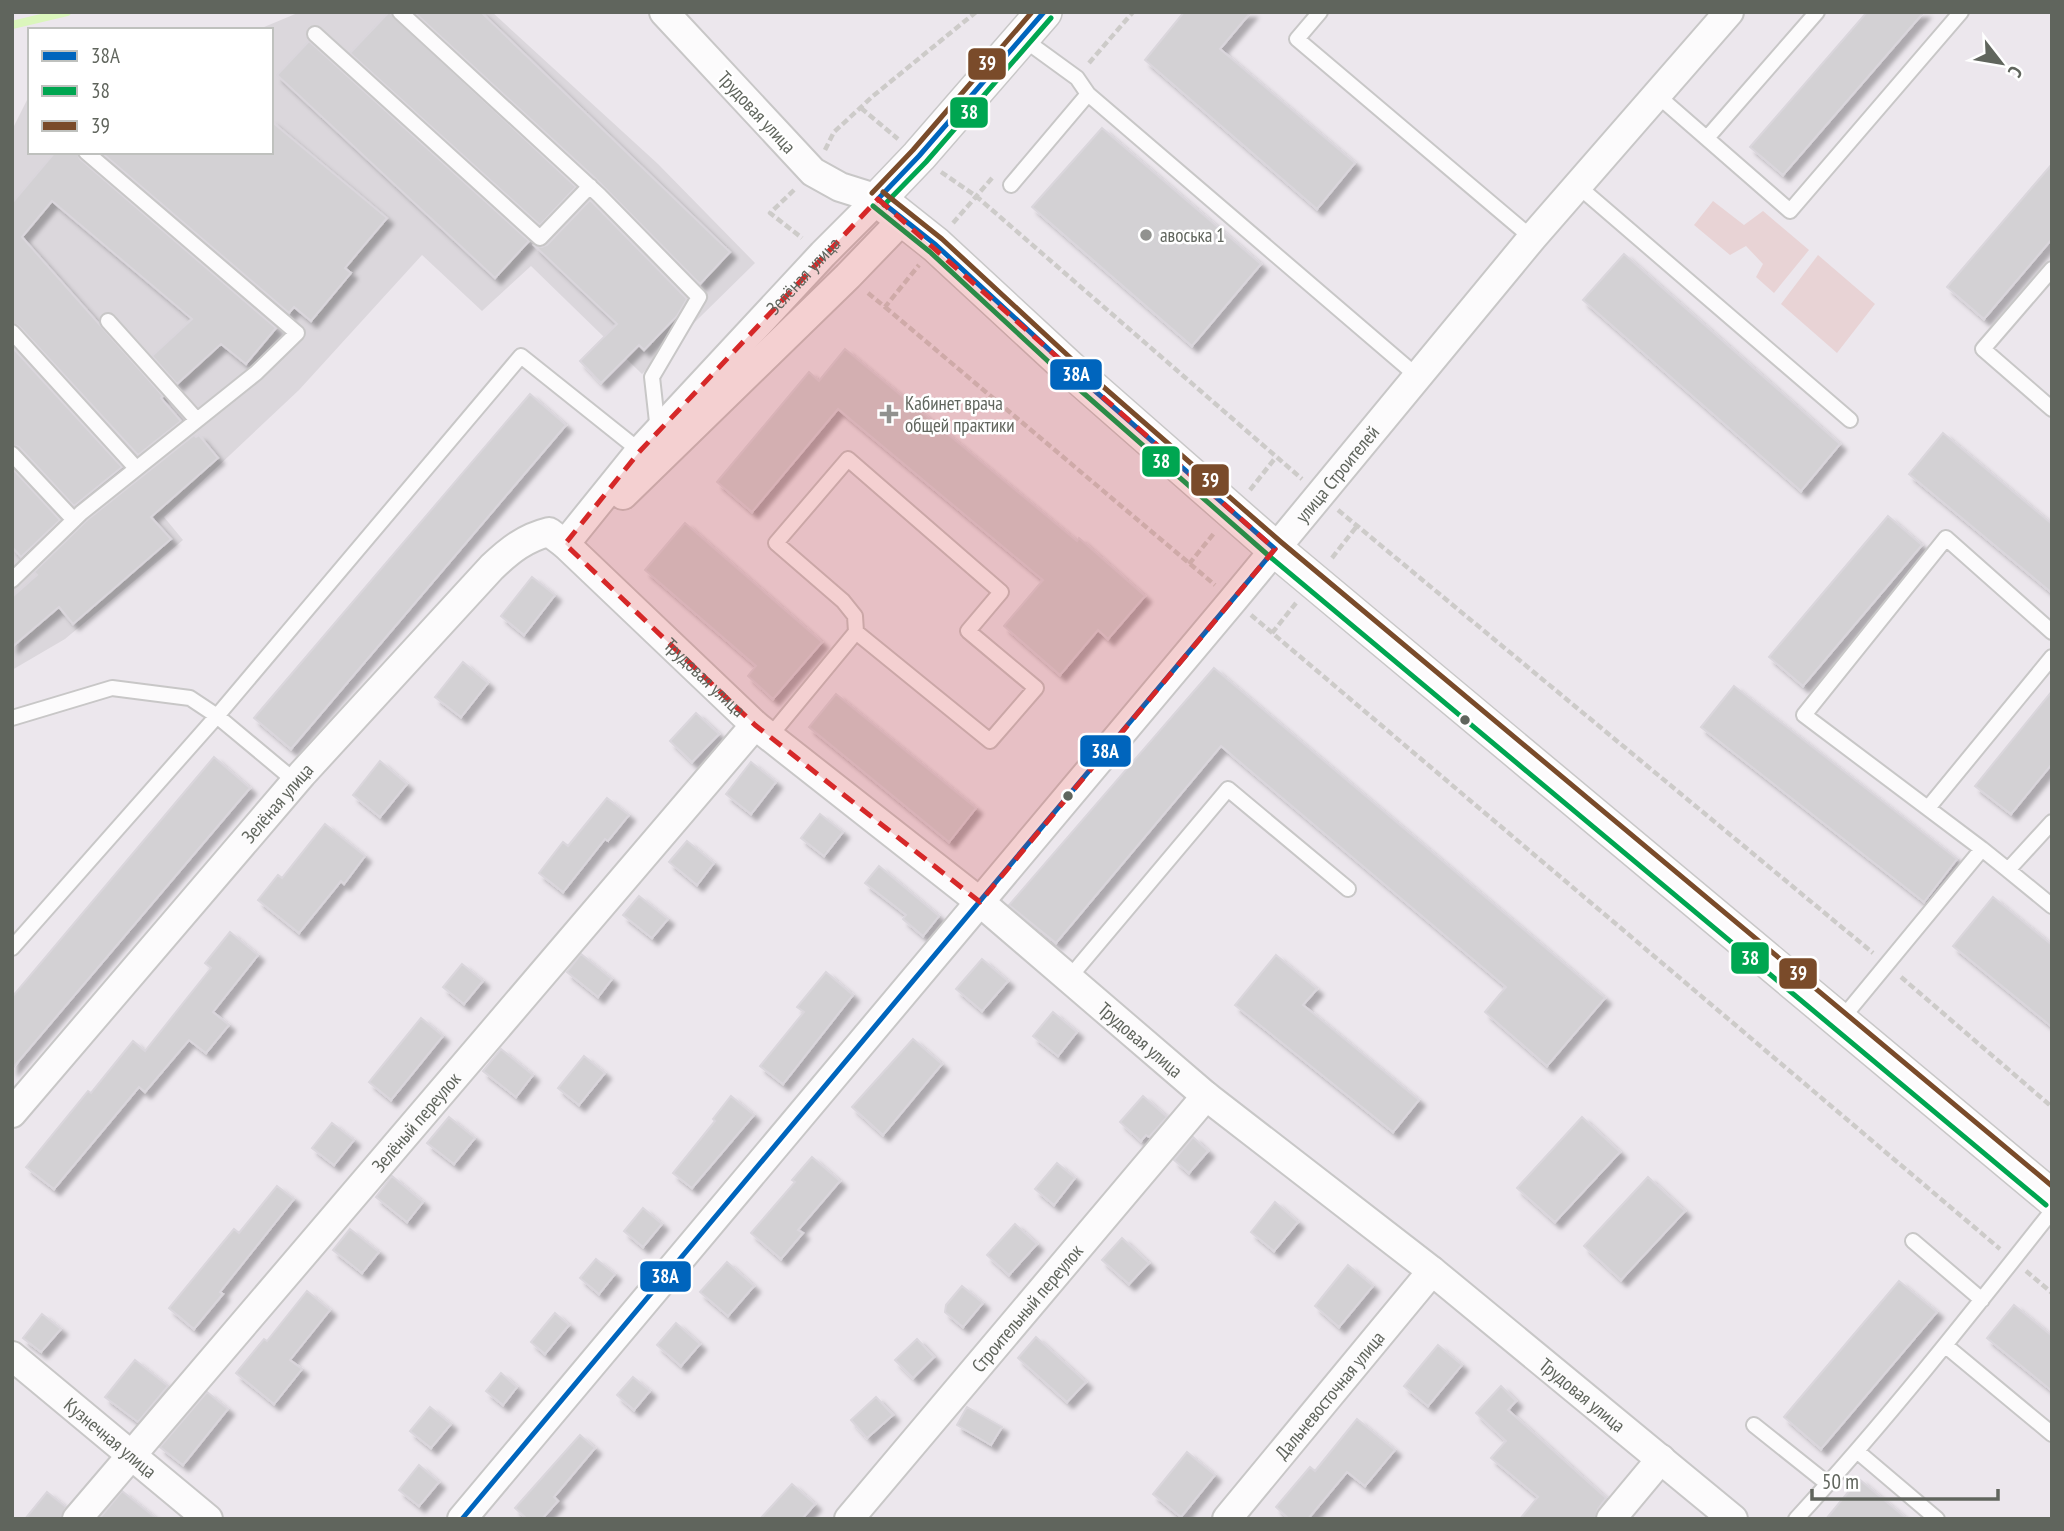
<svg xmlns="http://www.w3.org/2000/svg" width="2064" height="1531" font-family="'PT Sans Narrow',sans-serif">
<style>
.industrial{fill:#dbd7dc}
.green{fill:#e8d3d5}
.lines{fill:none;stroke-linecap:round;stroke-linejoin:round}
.stream{stroke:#dbf6bc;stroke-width:8}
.building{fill:#d3d1d4;stroke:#dad6dc;stroke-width:2;filter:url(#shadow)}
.service-casing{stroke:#c8c7c7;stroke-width:18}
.minor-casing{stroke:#c8c7c7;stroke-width:32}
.tertiary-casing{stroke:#c8c7c7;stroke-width:38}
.path{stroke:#cdcbc9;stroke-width:4.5;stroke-dasharray:7 3.5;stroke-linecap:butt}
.service{stroke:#fcfbfc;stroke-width:14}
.minor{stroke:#fcfbfc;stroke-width:28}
.tertiary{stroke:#fcfbfc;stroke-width:35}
.bus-1-casing{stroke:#fff;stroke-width:10}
.bus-2-casing{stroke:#fff;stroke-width:10}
.bus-3-casing{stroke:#fff;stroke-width:10}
.bus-1{stroke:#0065bd;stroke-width:5}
.bus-2{stroke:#00a651;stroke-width:5}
.bus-3{stroke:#7a4b2a;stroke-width:5}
.marked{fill:#d62828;fill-opacity:0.2;stroke:#d62828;stroke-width:5;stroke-dasharray:14 9;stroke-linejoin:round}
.poi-dot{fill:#91928f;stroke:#fff;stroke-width:2.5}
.bus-dot{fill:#60655d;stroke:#fff;stroke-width:2.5}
.labels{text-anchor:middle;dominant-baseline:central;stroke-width:5;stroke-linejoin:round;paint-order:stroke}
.street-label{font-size:19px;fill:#60655d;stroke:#fff}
.poi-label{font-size:19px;fill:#60655d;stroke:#fff;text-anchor:start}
.line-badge{stroke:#fff;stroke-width:2.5}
.badge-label{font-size:19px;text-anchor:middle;font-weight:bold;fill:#fff}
</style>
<defs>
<filter id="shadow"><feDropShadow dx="6" dy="6" stdDeviation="2" flood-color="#0004"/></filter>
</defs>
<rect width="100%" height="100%" fill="#ece7ed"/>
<path class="industrial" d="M300 12H492L658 164 755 263 642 374 531 266 482 311 422 255 299 390 164 517 183 540 65 639 12 670V130L30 94V152H271V30H257Z"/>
<path class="green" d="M1713 201 1744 225 1763 211 1809 250 1774 293 1756 277 1763 264 1746 246 1730 255 1694 225Z
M1818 255 1875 304 1837 353 1781 304Z"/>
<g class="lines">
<path class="stream" d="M12 25 67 12"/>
</g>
<path class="building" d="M389 12 576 187 540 225 350 53Z
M414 12H481L730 252 700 284 596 179Z
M1184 12H1251L1220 49 1355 163 1317 209 1145 60Z
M1867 12H1924L1783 175 1750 147Z
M309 41 529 241 495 278 277 75Z
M271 121 387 218 345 268 351 273 311 321 294 307 289 313 101 152H271Z
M1102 128 1261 264 1192 346 1032 207Z
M55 152H77L80 159 276 328 246 364 221 344 177 384 152 356 192 319 52 201 22 237 163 396 161 398 181 421 138 455 19 326 12 323V203Z
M2052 164V239L1984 319 1947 287Z
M590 200 687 299 677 316 644 350 639 345 601 383 580 361 617 324 535 246 542 247 547 245Z
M1624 254 1840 444 1801 491 1583 300Z
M12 347 122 467 74 506 19 447 12 445Z
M845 349 1077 541 1079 538 1145 596 1108 639 1098 630 1060 675 1004 626 1043 580 838 409 752 512 717 482 809 372 819 381Z
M530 394 566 425 291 749 254 718Z
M1943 433 2052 524V593L1909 474Z
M194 435 196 437 199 435 218 458 151 517 171 539 73 624 59 607 12 647V597L37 575 34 572 87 520Z
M12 468 60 520 21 557 12 547Z
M1888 516 1922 545 1803 686 1769 657Z
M685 523 822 642 773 699 748 676 756 666 645 570Z
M532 577 555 595 524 635 501 616Z
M463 662 488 683 461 717 435 697Z
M1214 668 1605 998 1547 1066 1485 1012 1506 987 1221 746 1056 943 1009 905Z
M1734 686 1957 859 1924 902 1701 727Z
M2052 691V764L2011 814 1975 786Z
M836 694 976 808 949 842 809 727Z
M696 713 719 734 692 762 670 741Z
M214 757 250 788 12 1069V997Z
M380 761 407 784 380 817 353 795Z
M751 762 776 782 751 814 726 794Z
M607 798 629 815 608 841 605 839 563 892 539 873 563 842 568 846Z
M820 814 843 832 824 856 801 838Z
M325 824 365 856 344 884 341 881 299 933 258 900 278 875 282 878Z
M687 841 714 863 697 885 669 862Z
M879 866 939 916 923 936 903 919 906 915 865 883Z
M639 896 668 919 652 938 623 915Z
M1993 897 2052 945V1027L1953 946Z
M230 932 258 955 213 1012 229 1025 206 1053 189 1040 145 1092 139 1087 54 1189 26 1167 88 1091 91 1093 133 1041 145 1051 211 968 205 963Z
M581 954 612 979 598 997 567 972Z
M1276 955 1317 989 1303 1005 1419 1100 1393 1132 1235 1005Z
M982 959 1008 981 982 1011 956 989Z
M462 964 483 981 464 1004 443 987Z
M826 972 853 995 783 1084 760 1066 804 1012 797 1007Z
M1053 1012 1077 1032 1058 1056 1033 1036Z
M421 1018 443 1036 391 1100 369 1082Z
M913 1039 942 1064 883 1135 852 1107Z
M501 1049 533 1075 516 1097 483 1071Z
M584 1056 605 1073 579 1105 558 1088Z
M731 1096 754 1115 692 1188 673 1173 715 1121 713 1119Z
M1143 1096 1167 1117 1149 1137 1146 1135 1141 1141 1120 1122Z
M449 1117 475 1138 454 1164 427 1143Z
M1582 1117 1620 1152 1555 1222 1517 1188Z
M332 1123 354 1140 334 1165 312 1148Z
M1193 1137 1208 1151 1189 1173 1174 1160Z
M812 1157 840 1181 798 1230 803 1233 781 1259 751 1233 795 1182 792 1180Z
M1057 1163 1075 1178 1054 1205 1035 1189Z
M392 1176 423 1202 407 1222 376 1197Z
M1648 1177 1685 1211 1621 1280 1584 1246Z
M277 1186 294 1199 220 1292 223 1294 194 1329 169 1308 234 1229 239 1233Z
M1275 1202 1298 1222 1274 1251 1251 1232Z
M643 1208 662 1224 643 1247 624 1231Z
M1015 1224 1037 1244 1009 1275 987 1255Z
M350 1229 379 1252 362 1273 333 1250Z
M1122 1238 1149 1263 1129 1284 1102 1260Z
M596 1259 615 1274 599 1294 580 1278Z
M727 1262 754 1286 728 1316 700 1292Z
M1348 1265 1373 1286 1339 1327 1315 1306Z
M1899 1281 1937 1312 1821 1449 1784 1417Z
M962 1286 983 1303 963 1327 945 1312 946 1305Z
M307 1291 330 1310 290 1360 302 1369 274 1404 236 1373 264 1339 267 1341Z
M2014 1305 2052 1336V1391L1987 1338Z
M555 1313 569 1325 545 1354 531 1342Z
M42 1314 61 1329 41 1352 23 1338Z
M676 1323 700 1344 681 1366 657 1345Z
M1036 1337 1086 1382 1067 1402 1018 1358Z
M917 1339 934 1357 913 1378 895 1360Z
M1438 1345 1462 1365 1428 1406 1404 1386Z
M135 1360 168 1386 138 1422 105 1397Z
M501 1373 517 1387 503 1405 486 1391Z
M633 1377 650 1391 634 1410 617 1395Z
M1501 1386 1516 1401 1508 1410 1606 1498 1598 1509 1595 1519H1520L1538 1497 1491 1458 1506 1441 1476 1413Z
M207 1392 228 1409 183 1465 160 1447Z
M876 1397 893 1415 867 1438 851 1420Z
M430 1407 451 1424 431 1448 410 1431Z
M967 1407 1002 1427 991 1445 957 1425Z
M1357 1419 1395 1450 1365 1486 1347 1472 1308 1519H1289L1276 1507 1310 1467 1315 1471Z
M580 1435 595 1448 554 1497 558 1501 542 1519H527L515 1508Z
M1187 1452 1215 1475 1181 1517 1153 1494Z
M419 1465 439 1482 419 1506 399 1490Z
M1859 1479 1907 1519H1826Z
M792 1484 815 1504 802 1519H760Z
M122 1491 157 1519H99Z
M47 1492 66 1507 61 1519H25Z"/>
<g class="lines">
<defs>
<path id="service" d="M400 12 599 195 699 297 652 377 658 431
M1320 12 1297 39 1532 238
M315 34 540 238 590 186
M1022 38 1077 78 1088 94 1417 376
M1657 95 1790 211 1961 12
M1707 138 1817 12
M1011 185 1088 94
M1578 186 1850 420
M2052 269 1983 349 2052 409
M108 321 197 420
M12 332 136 468
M12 454 74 520
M12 580 81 513 256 373 297 333 86 152
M12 718 112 688 190 698 217 716 295 781
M770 736 856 632 855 616 843 601 776 543 848 459 1001 592 968 631 1036 688 990 741 856 632
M1928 808 2052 657
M1982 849 1804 715 1946 538 2052 632
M2008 870 2052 906
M12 948 217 716 521 356 640 451
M1069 978 1228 789 1348 889
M1840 1021 1982 849 2008 870 2052 822
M1913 1241 1982 1300
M1946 1346 2052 1434
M1754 1425 1828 1484
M1858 1452 1937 1519
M1796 1519C1887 1420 1969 1316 2052 1211"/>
<g id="minor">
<path d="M623 495 848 276 903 219"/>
<path id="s1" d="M565 544 640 451 823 254 878 199 840 187 813 172 664 12"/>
<path id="s2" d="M12 1113 302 774 492 567C510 550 525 538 549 532L565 544 755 725 980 902 1206 1096 1432 1271 1733 1519"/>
<path id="s3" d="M12 1356 208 1519"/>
<path id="s4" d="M77 1519 755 725"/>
<path id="s5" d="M462 1519 1233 600 1532 238 1729 12"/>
<path id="s6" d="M849 1519 1206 1096"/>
<path id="s7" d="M1227 1519 1432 1271"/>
<path d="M1611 1519 1661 1459"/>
</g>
<path id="tertiary" d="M1044 12 919 156 878 199 936 245 1070 369 1275 549 2052 1198"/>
</defs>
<use href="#service" class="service-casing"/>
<use href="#minor" class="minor-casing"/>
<use href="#tertiary" class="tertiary-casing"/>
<path class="path" d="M1089 63 1133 12
M861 108 898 139
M825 150 834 132 873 96 976 12
M941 172 976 196 1302 479
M794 190 770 213 802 238
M953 223 993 177
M868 293 885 307 919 265
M885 307 1215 585
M1250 490 1276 457
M1338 510 1873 953
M1332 558 1357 526
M1189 564 1215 532
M1251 615 2000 1249
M1272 633 1296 603
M1901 977 2052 1107
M2026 1271 2052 1293"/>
<use href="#service" class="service"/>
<use href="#minor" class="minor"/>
<use href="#tertiary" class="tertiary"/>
<defs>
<path id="bus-1" d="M878 199 936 245 1070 369 1275 549
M878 199 919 156 1044 12
M462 1519 1275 549"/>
<path id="bus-2" d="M884 205 926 162 1051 18
M873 206 930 252 1064 376 1269 556 2046 1205"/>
<path id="bus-3" d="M883 192 942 239 1076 363 1281 542 2052 1186
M872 193 913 150 1032 12"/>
</defs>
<use href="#bus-1" class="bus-1-casing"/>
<use href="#bus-2" class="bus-2-casing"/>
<use href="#bus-3" class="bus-3-casing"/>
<use href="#bus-1" class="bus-1"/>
<use href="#bus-2" class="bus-2"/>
<use href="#bus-3" class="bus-3"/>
</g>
<path class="marked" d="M878 199 1275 549 980 902 755 725 565 544 640 451Z"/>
<g class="poi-dot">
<circle cx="1146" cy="235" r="7"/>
<path d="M885.5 403.5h7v7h7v7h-7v7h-7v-7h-7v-7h7z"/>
</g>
<g class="bus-dot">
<circle cx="1465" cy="720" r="6"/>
<circle cx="1068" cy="796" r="6"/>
</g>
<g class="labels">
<g class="street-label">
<text transform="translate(757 112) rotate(47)">Трудовая улица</text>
<text stroke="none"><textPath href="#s1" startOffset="359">Зелёная улица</textPath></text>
<text stroke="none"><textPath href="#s5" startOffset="1363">улица Строителей</textPath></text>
<text stroke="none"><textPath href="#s2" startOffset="1008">Трудовая улица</textPath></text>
<text stroke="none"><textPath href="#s2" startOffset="408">Зелёная улица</textPath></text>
<text stroke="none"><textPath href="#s2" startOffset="1575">Трудовая улица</textPath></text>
<text stroke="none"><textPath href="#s4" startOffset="522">Зелёный переулок</textPath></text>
<text stroke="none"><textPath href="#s6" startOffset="276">Строительный переулок</textPath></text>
<text stroke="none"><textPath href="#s7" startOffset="161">Дальневосточная улица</textPath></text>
<text stroke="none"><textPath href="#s2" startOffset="2142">Трудовая улица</textPath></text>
<text stroke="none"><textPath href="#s3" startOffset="128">Кузнечная улица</textPath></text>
</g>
<g class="poi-label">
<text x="1160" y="235">авоська 1</text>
<text x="905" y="403">Кабинет врача<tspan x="905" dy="22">общей практики</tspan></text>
</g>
</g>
<g class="line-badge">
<rect x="967" y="47" width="40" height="34" rx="7" fill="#7a4b2a"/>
<rect x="949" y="96" width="40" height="33" rx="7" fill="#00a651"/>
<rect x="1049" y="358" width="54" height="33" rx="7" fill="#0065bd"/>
<rect x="1141" y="445" width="40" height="33" rx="7" fill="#00a651"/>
<rect x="1190" y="463" width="40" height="34" rx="7" fill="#7a4b2a"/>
<rect x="1079" y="734" width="53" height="34" rx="7" fill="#0065bd"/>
<rect x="1730" y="941" width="40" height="34" rx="7" fill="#00a651"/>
<rect x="1778" y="957" width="40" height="33" rx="7" fill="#7a4b2a"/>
<rect x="639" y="1260" width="53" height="33" rx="7" fill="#0065bd"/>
</g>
<g class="badge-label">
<text x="987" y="70">39</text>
<text x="969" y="119">38</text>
<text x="1076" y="381">38А</text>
<text x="1161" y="468">38</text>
<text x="1210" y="487">39</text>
<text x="1105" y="758">38А</text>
<text x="1750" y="965">38</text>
<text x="1798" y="980">39</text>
<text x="665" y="1283">38А</text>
</g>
<rect width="2064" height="1531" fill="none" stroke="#60655d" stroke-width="28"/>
<rect x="28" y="28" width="245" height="126" fill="#ffffff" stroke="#bfc1be" stroke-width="2"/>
<rect x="42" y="51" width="35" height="10" fill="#0065bd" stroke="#bfc1be" stroke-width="2"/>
<text x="91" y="63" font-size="21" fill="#60655d">38А</text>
<rect x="42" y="86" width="35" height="10" fill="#00a651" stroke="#bfc1be" stroke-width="2"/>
<text x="91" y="98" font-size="21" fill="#60655d">38</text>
<rect x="42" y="121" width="35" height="10" fill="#7a4b2a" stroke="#bfc1be" stroke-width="2"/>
<text x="91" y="133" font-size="21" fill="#60655d">39</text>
<g transform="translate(2001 63) rotate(121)" stroke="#ffffff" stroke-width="5" paint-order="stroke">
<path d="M0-5L12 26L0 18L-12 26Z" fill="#60655d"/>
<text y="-10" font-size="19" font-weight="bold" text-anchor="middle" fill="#60655d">С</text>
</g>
<path d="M1812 1489v10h186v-10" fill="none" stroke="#60655d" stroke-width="3.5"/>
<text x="1822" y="1489" font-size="21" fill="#60655d" stroke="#ffffff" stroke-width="5" paint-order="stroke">50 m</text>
</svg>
